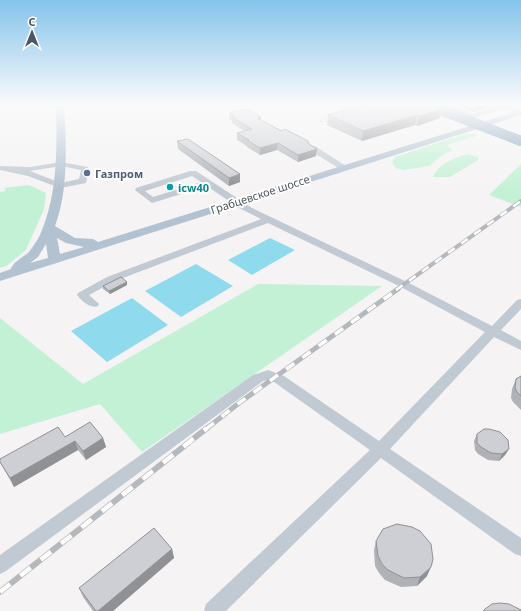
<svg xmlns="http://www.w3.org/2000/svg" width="521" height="611" font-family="'Noto Sans',sans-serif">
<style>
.green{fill:#c3f1d5}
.water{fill:#90daee}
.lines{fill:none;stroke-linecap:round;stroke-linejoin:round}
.minor{fill:#c1cad2;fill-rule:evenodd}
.major{fill:#b3c2d1;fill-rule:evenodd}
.rail-far3-casing{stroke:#b5b8bd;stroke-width:3}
.rail-far2-casing{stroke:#b5b8bd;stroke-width:4}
.rail-far1-casing{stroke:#b5b8bd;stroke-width:5}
.rail-casing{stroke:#b5b8bd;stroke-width:6}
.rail-far3{stroke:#fff;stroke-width:2;stroke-dasharray:6;stroke-linecap:butt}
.rail-far2{stroke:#fff;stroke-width:2.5;stroke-dasharray:8;stroke-linecap:butt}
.rail-far1{stroke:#fff;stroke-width:3.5;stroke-dasharray:10;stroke-linecap:butt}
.rail{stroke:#fff;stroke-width:4.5;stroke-dasharray:13;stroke-linecap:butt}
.highway-bridge-casing{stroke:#7690ad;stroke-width:10;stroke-linecap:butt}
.highway-bridge{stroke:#8ba5c1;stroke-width:10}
.wall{fill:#b0b2b7}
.shaded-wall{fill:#909195}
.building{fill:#cdcfd5;stroke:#909195}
.service-dot{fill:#5c6f8a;stroke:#fff;stroke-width:1.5}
.culture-dot{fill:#0f9aa8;stroke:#fff;stroke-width:1.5}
.labels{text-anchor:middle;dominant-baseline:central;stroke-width:4;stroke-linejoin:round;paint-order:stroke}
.far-service-label{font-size:11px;font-weight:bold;fill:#4e5e75;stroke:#fff;text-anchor:start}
.far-culture-label{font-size:11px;font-weight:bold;fill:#0d838f;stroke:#fff;text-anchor:start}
.far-street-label{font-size:11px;fill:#4a5661;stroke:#fff}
</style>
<rect width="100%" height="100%" fill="#f5f3f3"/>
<path class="green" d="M465 134H475L476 136 447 145 452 150 441 156 429 166 404 170 396 168 392 162 395 157Z
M467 154 478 157V160L450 177H433C438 164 455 158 467 154Z
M521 164V207L489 195Z
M29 185 46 193 44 209 26 250 6 266 0 268V192L6 191 4 188Z
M258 284 382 286 142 452 100 404 0 434V318L83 384Z"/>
<path class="water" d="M270 238 295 250 252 275 228 260Z
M196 264 233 286 181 317 145 291Z
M132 298 168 325 107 362 71 331Z"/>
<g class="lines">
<path class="minor" d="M450 104 473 114 504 104H512L509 107 521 111V113L503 109 473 118 442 105Z
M309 146H315L349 168 348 170H342L309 150Z
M61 162 88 167 89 169 86 183 60 188 28 176 0 170V166L30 167ZM61 166 81 170 79 179 61 183 30 171Z
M190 171H196L252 208 407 282 492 326 517 300 521 299V309L501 330 521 341V350L494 337 390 449 521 538V556L515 554 381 458 226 611H204L206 604 370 450 274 382 268 380 263 381 6 571 0 574V555L253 375 268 370 284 376 379 441 485 332 399 286 268 223 115 281 89 295 99 304 98 306C90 309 82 301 77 295L78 293 107 277 261 219 239 208 207 186 152 203 135 190 136 188ZM192 176 201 182 153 197 145 191Z"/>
<path class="major" d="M56 104H64C66 145 69 188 55 226L75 238 93 239 98 242 521 110V115L0 281V273L11 269C12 263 23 257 28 253 32 248 37 241 40 235 58 194 57 149 56 104ZM57 238 66 243 84 247 60 254ZM46 244 48 258 30 263 38 257Z"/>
<defs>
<path id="rail-far3" d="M322 121 338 116"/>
<path id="rail-far2" d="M396 290 521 201"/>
<path id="rail-far1" d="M206 429 239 403 398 289"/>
<path id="rail" d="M0 592 207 428"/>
</defs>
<use href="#rail-far3" class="rail-far3-casing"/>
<use href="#rail-far2" class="rail-far2-casing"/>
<use href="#rail-far1" class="rail-far1-casing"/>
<use href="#rail" class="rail-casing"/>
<use href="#rail-far3" class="rail-far3"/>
<use href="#rail-far2" class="rail-far2"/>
<use href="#rail-far1" class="rail-far1"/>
<use href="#rail" class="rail"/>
<defs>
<path id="highway-bridge" d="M425 104 521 141"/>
</defs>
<use href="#highway-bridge" class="highway-bridge-casing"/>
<use href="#highway-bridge" class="highway-bridge"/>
</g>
<path class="wall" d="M455 104H498L473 112Z
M441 109 440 118 417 126 415 125 362 141 327 125 328 115Z
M229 113 261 120 309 144 316 156 298 162 277 150 260 155 247 147V146L237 140V133L244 131 232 123V121L229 119Z
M177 141 240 174V182L229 186 178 149Z
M127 282V285L110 294 103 289V286Z
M521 376V410L513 402 511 398 512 389 516 379Z
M477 434 509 449 505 455 499 461 488 460 478 454 475 450 474 441Z
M65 437 103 438 106 447 86 460 78 450 14 487 4 469 0 462Z
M376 541 427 576 417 586 401 587 385 580 379 573 375 566 374 550Z
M172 549 174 558 113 611H93L83 597 79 588Z"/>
<path class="shaded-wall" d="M479 104H498L473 112 475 106Z
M441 109 440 118 417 126 419 116Z
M417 115 415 125 362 141 363 131Z
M261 117V123L257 118Z
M278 143 277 150 260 155V148Z
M317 149 316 156 298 162V155Z
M240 174V182L229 186V178Z
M127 282V285L110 294 109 291Z
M103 438 106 447 86 460 83 451Z
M75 441 78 450 14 487 10 478Z
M509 449 505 455 499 461 502 454Z
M172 549 174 558 113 611H98Z
M431 567 427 576 417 586 420 577Z"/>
<path class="building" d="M366 104H429L441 109 419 116 417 115 363 131 328 115Z
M471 104H479L475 106Z
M247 109 261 117 257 118 281 131 285 129 308 141 309 144 317 149 298 155 278 143 260 148 247 140H249L237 133 252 129 232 117 234 116 229 113Z
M188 139 240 174 229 178 177 141Z
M121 277 127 282 109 291 103 286Z
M521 376V396L517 392 515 388 516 379Z
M90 422 103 438 83 451 75 441 10 478 0 462V459L58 427 65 437Z
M484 429H489L500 432 508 440 509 449 502 454 491 453 481 447 477 443V434Z
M397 524 412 527 420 531 431 544 433 559 431 567 420 577 404 578 388 570 382 564 378 556 376 541 383 529Z
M154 528 172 549 98 611H96L79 588Z
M500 603 509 604 521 610V611H483L485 609 492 604Z"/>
<linearGradient id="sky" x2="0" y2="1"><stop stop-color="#85c3ea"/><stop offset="0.55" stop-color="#fafafa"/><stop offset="1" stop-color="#fafafa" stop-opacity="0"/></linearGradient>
<rect width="521" height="190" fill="url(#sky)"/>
<circle class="service-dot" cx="87" cy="173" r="4"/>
<circle class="culture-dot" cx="170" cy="187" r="4"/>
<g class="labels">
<g class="far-service-label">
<text x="95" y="173">Газпром</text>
</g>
<g class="far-culture-label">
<text x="178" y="187">icw40</text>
</g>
<g class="far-street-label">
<text transform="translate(260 194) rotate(-18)">Грабцевское шоссе</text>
</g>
</g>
<g transform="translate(32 32)" stroke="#ffffff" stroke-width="3" paint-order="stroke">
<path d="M0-3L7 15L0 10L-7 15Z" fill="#4a5661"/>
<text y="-6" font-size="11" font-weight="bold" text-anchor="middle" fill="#4a5661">С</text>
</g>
</svg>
